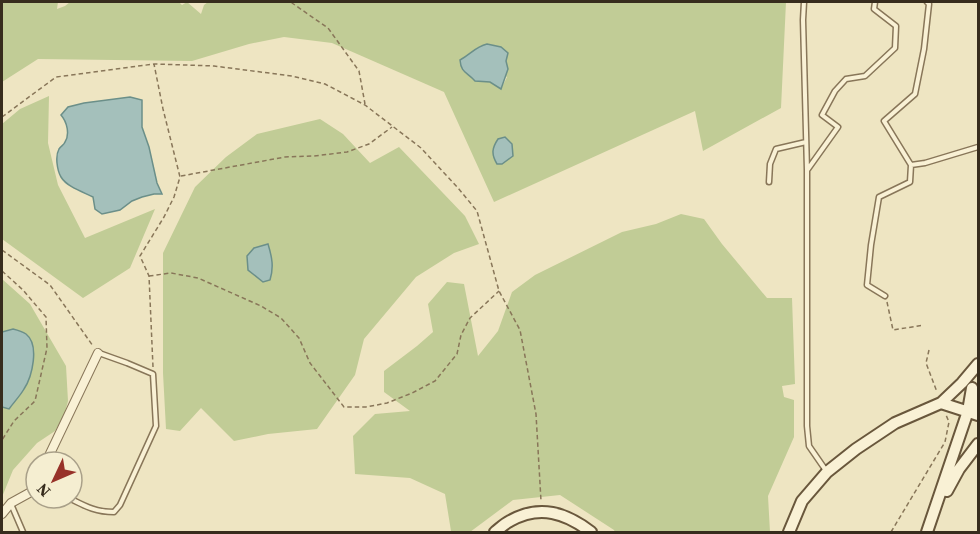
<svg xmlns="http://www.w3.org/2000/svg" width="980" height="534" font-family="'Source Serif 4',serif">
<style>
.green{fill:#c1cc96;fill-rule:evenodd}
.water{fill:#a4c0bb;stroke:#6b8f89;stroke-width:1.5}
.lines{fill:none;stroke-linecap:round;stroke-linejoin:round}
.lane-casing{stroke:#887659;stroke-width:7}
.street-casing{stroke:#887659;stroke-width:10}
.secondary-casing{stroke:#69573c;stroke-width:14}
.path{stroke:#887659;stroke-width:1.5;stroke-dasharray:4.5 3;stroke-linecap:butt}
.lane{stroke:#f9f1d5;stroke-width:4}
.street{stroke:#f9f1d5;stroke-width:8}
.secondary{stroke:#f9f1d5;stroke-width:10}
</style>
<rect width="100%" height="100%" fill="#eee5c2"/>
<path class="green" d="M2 2H58L57 9 65 6 70 2H179L182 5 187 2 201 14 204 5 208 2H786L781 108 703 151 695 111 494 202 444 92 332 43 284 37 249 44 192 61 38 59 2 82ZM470 55 507 77 501 89 490 82 471 76 463 71 460 60Z
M49 96 48 143 58 185 85 238 155 209 130 268 83 298 2 239V124L20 109Z
M320 119 343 134 370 163 399 147 465 216 479 244 454 253 416 277 364 339 355 375 317 429 268 434 234 441 201 408 180 431 166 429 163 373V253L195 187 226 157 257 134Z
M681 214 704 219 722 244 767 298H792L795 384 782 386 784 397 794 400V437L768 496 770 532H615L614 530 560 495 513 500 470 532H449L451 531 445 494 410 478 355 474 353 436 375 414 410 411 384 392V371L417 346 433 332 428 304 447 282 464 284 478 356 498 331 512 292 535 275 622 232 656 224Z
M2 279 30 304 66 366 68 401 64 416 55 431 37 443 13 470 2 497Z"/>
<path class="water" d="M487 44 501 47 508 53 506 61 508 69 501 89 490 82 475 81C467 72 461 73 460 60 471 54 475 47 487 44Z
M130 97 142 100V127L149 147 157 183 162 194H154L142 197 132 201 120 210 102 214 95 209 93 197C83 192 67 187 61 177 57 170 55 156 59 149 61 146 64 145 65 142 70 134 67 122 61 115L68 107 84 103Z
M505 137 512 144 513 156 502 164H497C491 154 492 148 498 139Z
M268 244C272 257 274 267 270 280L263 282 248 270 247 256 254 248Z
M13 329C17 330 23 332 26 334 40 345 32 377 24 389 20 396 14 402 9 409L2 407V332Z"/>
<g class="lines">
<defs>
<path id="lane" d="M804 2 803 20 807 170V426L809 446 827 472
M911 165 884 121 915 94 924 49 929 4 927 2
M808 169 838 127 822 115 835 91 846 79 865 76 895 48 896 26 874 9 875 2
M769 182 770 164 776 149 806 142
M885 296 867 285 871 245 879 197 910 182 911 165 925 163 978 147
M69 498C85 506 95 512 114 512L120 505 156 426 153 374 127 363 99 353
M11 504 23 532"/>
<path id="street" d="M46 462 98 353
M2 514 11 503 31 492 36 482"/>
<path id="secondary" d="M973 390 978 407
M941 403 978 415
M947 491 959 469 978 444
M495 532C499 529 504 524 510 521 540 504 566 513 591 532
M789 532 802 501 827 472 856 449 895 423 941 403 962 383 978 364
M927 532 968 411 972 388"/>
</defs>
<use href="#lane" class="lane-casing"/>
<use href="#street" class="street-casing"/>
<use href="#secondary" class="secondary-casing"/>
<path class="path" d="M292 2V3L328 28 359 71 365 104
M2 117 56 77 154 64 214 66 292 76 325 84 365 105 421 148 458 188 477 211 499 291 520 330 536 414 541 501
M181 176 285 157 314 156 347 152 369 144 392 127
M2 250 50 285 93 346
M2 271 23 290 46 317 47 348 35 401 14 421 2 440
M149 276 171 273 198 278 261 306 281 318 299 338 310 363 344 407H366L387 403 412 393 435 381 457 354 461 335 470 318 499 291
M887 302 893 330 924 325
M929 350 926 363 937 392
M153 367 149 276 140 256 164 217 174 197 180 177 163 109 154 64
M891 532 945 442 949 422 946 415"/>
<use href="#lane" class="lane"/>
<use href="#street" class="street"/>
<use href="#secondary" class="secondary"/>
</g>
<rect width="980" height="534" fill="none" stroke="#372c1d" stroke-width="6"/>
<g transform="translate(54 480) rotate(226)"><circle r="28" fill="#f5eed1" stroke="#a9a089" stroke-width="1.5"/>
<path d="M0-4.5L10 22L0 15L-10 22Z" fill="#973229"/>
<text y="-9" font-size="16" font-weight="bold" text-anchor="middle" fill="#372c1d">N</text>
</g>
</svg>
